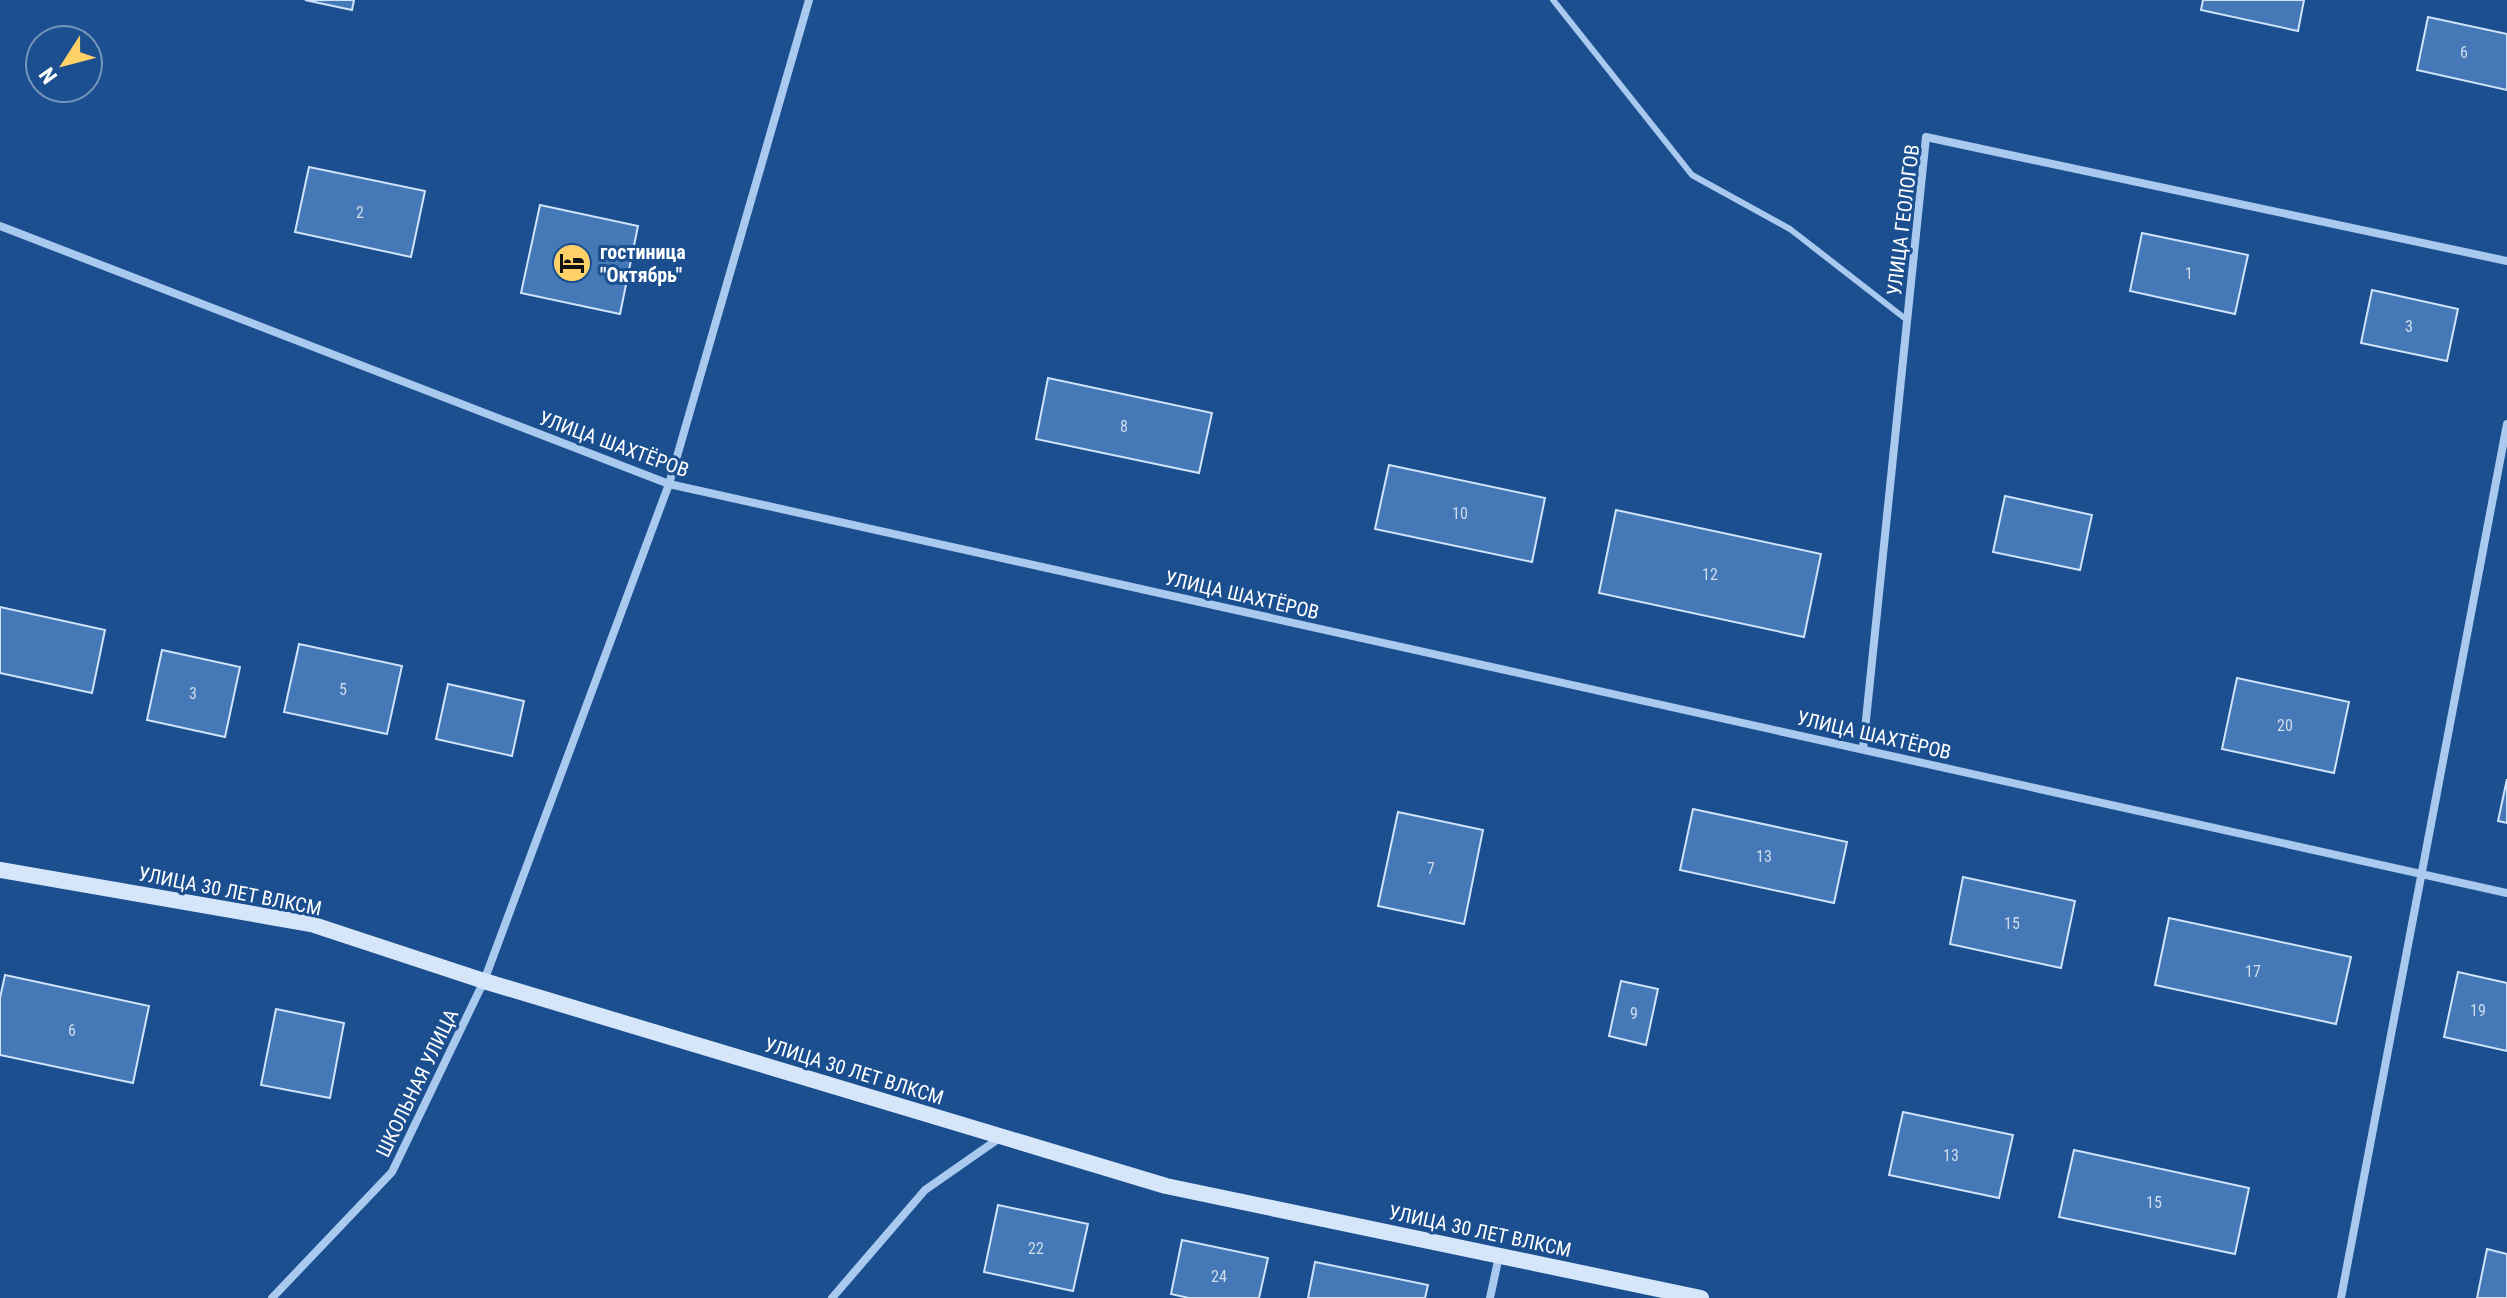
<svg xmlns="http://www.w3.org/2000/svg" width="2507" height="1298" font-family="'Roboto Condensed',sans-serif">
<style>
.building{fill:#4478b7;stroke:#cfe3fa;stroke-width:2}
.lines{fill:none;stroke-linecap:round;stroke-linejoin:round}
.lane{stroke:#a9c9ee;stroke-width:6}
.street{stroke:#a9c9ee;stroke-width:8}
.secondary{stroke:#d6e6fa;stroke-width:16}
.labels{text-anchor:middle;dominant-baseline:central;stroke-width:6;stroke-linejoin:round;paint-order:stroke}
.number-label{font-size:16px;fill:#d0dded}
.street-label{font-size:20px;fill:#fff;stroke:#1b4f8f}
.poi-label{font-size:20px;font-weight:bold;fill:#fff;stroke:#1b4f8f;text-anchor:start}
</style>
<rect width="100%" height="100%" fill="#1b4f8f"/>
<path class="building" d="M305 0H354L352 10Z
M2203 0H2304L2298 31 2201 10Z
M2428 17 2507 34V90L2417 70Z
M309 167 425 191 411 257 295 232Z
M540 205 638 226 620 314 521 293Z
M2142 233 2248 255 2235 314 2130 291Z
M2372 290 2458 309 2447 361 2361 343Z
M1048 378 1212 413 1199 473 1036 439Z
M1389 465 1545 498 1532 562 1375 529Z
M2005 496 2092 515 2080 570 1993 552Z
M1616 510 1821 554 1804 637 1599 593Z
M0 607 105 630 92 693 0 673Z
M299 644 402 666 387 734 284 712Z
M162 650 240 667 225 737 147 720Z
M2237 678 2349 702 2334 773 2222 749Z
M448 684 524 701 512 756 436 739Z
M2507 779V823L2498 821Z
M1693 809 1847 842 1834 903 1680 870Z
M1398 812 1483 830 1464 924 1378 906Z
M1963 877 2075 901 2061 968 1950 944Z
M2169 918 2351 957 2336 1024 2155 985Z
M2458 972 2507 983V1051L2444 1037Z
M5 975 149 1006 133 1083 0 1055V998Z
M1621 981 1658 989 1646 1045 1609 1036Z
M276 1009 344 1023 330 1098 261 1085Z
M1903 1112 2013 1135 1999 1198 1889 1175Z
M2074 1150 2249 1188 2235 1254 2059 1217Z
M998 1205 1088 1224 1073 1291 984 1272Z
M1182 1240 1268 1258 1259 1298H1189L1171 1294Z
M2487 1249 2507 1254V1298H2477Z
M1315 1262 1428 1285 1425 1298H1308Z"/>
<g class="lines">
<path class="lane" d="M1553 0 1692 175 1790 229 1907 320"/>
<path class="street" d="M0 226 669 484 2507 893
M1863 749 1926 137 2507 261
M272 1298 392 1172 484 981 669 484 809 0
M832 1298 925 1190 1001 1137
M1490 1298 1499 1256
M2341 1298 2507 424"/>
<path class="secondary" d="M0 870 311 924 484 981 1166 1186 1701 1298"/>
</g>
<defs>
<symbol id="hotel-disc" viewBox="-11 -11 22 22"><circle r="9.5" fill="#ffd166" stroke="#1b4f8f"/><path d="M-6-4.5h1.5V1H6V5H4.5V3h-9V5H-6ZM-4 0a1.8 1.8 0 1 1 3.6 0ZM.5 0V-2.5h3Q6-2.5 6 0Z" fill="#111"/></symbol>
</defs>
<g fill-rule="evenodd">
<use href="#hotel-disc" x="550" y="241" width="44" height="44"/>
</g>
<g class="labels">
<g class="number-label">
<text x="2464" y="52">6</text>
<text x="360" y="212">2</text>
<text x="2189" y="273">1</text>
<text x="2409" y="326">3</text>
<text x="1124" y="426">8</text>
<text x="1460" y="513">10</text>
<text x="1710" y="574">12</text>
<text x="343" y="689">5</text>
<text x="193" y="693">3</text>
<text x="2285" y="725">20</text>
<text x="1764" y="856">13</text>
<text x="1431" y="868">7</text>
<text x="2012" y="923">15</text>
<text x="2253" y="971">17</text>
<text x="2478" y="1010">19</text>
<text x="1634" y="1013">9</text>
<text x="72" y="1030">6</text>
<text x="1951" y="1155">13</text>
<text x="2154" y="1202">15</text>
<text x="1036" y="1248">22</text>
<text x="1219" y="1276">24</text>
</g>
<g class="street-label">
<text transform="translate(1903 220) rotate(-83)">УЛИЦА ГЕОЛОГОВ</text>
<text transform="translate(614 444) rotate(20)">УЛИЦА ШАХТЁРОВ</text>
<text transform="translate(1242 595) rotate(13)">УЛИЦА ШАХТЁРОВ</text>
<text transform="translate(1874 735) rotate(13)">УЛИЦА ШАХТЁРОВ</text>
<text transform="translate(230 891) rotate(11)">УЛИЦА 30 ЛЕТ ВЛКСМ</text>
<text transform="translate(854 1071) rotate(17)">УЛИЦА 30 ЛЕТ ВЛКСМ</text>
<text transform="translate(417 1083) rotate(-64)">ШКОЛЬНАЯ УЛИЦА</text>
<text transform="translate(1480 1231) rotate(12)">УЛИЦА 30 ЛЕТ ВЛКСМ</text>
</g>
<g class="poi-label">
<text x="600" y="252">гостиница<tspan x="600" dy="23">"Октябрь"</tspan></text>
</g>
</g>
<g transform="translate(64 64) rotate(234)"><circle r="38" fill="#1b4f8f" stroke="#7695bc" stroke-width="2"/>
<path d="M0-6L14 30L0 20L-14 30Z" fill="#ffd166"/>
<text y="-12" font-size="22" font-weight="bold" text-anchor="middle" fill="#ffffff">N</text>
</g>
</svg>
